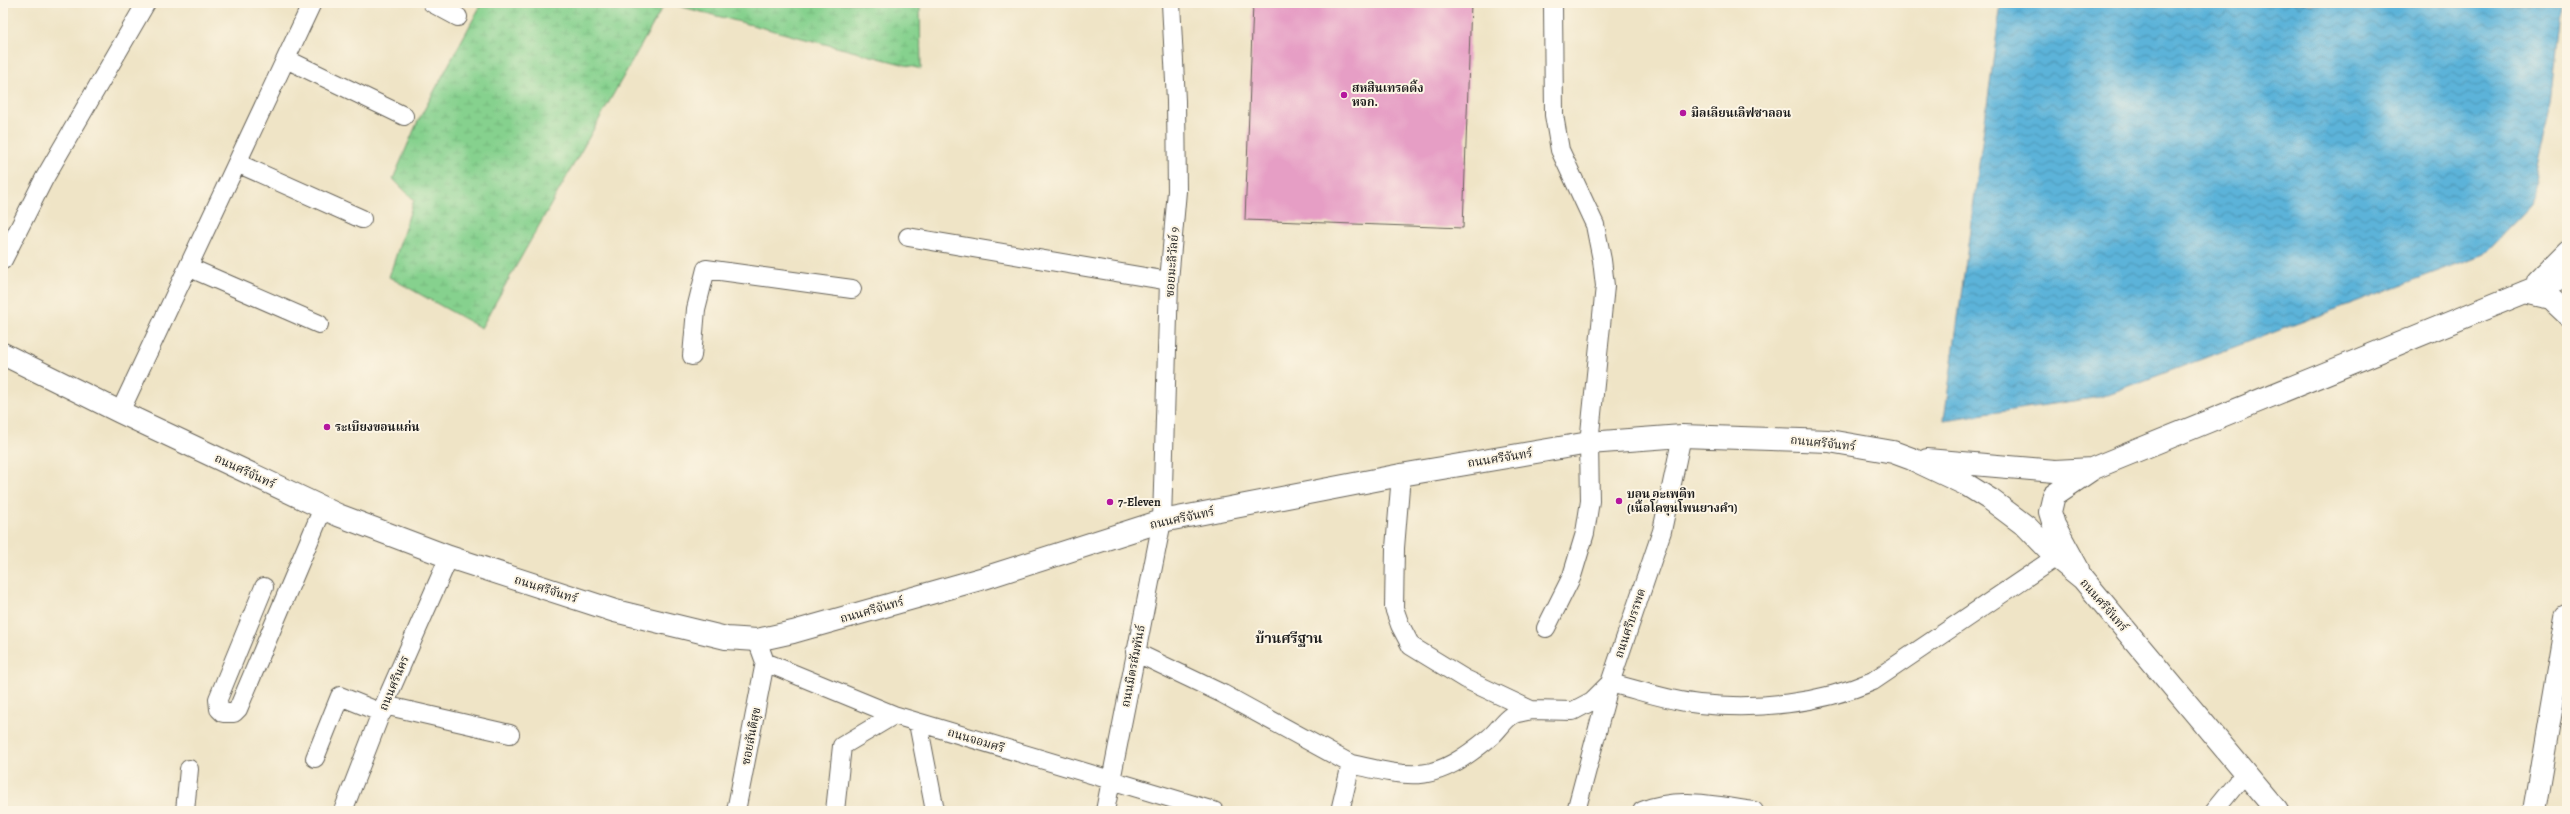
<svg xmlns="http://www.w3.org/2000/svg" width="2570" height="814" font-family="Alegreya,'Noto Serif Thai',serif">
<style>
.wetland{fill:url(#wetland-marsh);stroke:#517655}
.water{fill:url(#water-waves);stroke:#3c687a}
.building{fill:#e69ec5}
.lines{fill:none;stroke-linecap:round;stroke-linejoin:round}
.minor-casing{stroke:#666258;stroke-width:20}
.major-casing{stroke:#666258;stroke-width:24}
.minor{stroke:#fff;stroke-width:18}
.major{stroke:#fff;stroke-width:22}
.poi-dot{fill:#b5179e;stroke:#fcf5e5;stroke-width:1.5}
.labels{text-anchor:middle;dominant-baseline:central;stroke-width:4;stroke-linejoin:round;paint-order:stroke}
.poi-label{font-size:12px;font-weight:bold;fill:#1c1c1c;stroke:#fcf5e5;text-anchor:start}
.street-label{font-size:12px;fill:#1c1c1c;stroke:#fcf5e5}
.quarter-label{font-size:14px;font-weight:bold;fill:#1c1c1c;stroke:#fcf5e5}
</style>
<defs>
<pattern id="wetland-marsh" width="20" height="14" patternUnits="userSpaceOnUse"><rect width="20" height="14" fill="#86d18e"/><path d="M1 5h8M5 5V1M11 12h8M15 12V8" fill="none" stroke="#73b37a"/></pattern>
<pattern id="water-waves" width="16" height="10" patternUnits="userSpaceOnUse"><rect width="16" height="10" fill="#5cb3d9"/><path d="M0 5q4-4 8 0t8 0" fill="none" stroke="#4b91af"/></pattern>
</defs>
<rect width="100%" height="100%" fill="#fcf5e5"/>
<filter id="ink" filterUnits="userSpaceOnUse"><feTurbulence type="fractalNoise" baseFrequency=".025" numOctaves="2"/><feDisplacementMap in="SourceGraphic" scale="8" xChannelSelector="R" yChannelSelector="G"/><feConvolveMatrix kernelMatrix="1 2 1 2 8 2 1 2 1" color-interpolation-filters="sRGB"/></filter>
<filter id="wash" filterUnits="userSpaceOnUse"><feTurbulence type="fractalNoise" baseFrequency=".012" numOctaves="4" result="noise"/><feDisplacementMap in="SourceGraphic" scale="16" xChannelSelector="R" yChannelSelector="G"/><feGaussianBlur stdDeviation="0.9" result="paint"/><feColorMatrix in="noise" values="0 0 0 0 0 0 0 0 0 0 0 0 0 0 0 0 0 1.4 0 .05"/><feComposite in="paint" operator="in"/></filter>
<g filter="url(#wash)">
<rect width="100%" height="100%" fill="#efe4c6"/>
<path class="wetland" d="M482 3H665L481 328 389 277 414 200 393 179 417 123Z
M667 3H920L921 69Z"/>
<path class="water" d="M2001 3H2563L2551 110 2531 205 2484 254 2100 397 1944 420Z"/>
<g id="blocks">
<path class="building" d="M1253 3H1471L1463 228 1245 220Z"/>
</g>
</g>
<g filter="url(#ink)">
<use href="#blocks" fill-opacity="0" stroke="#666258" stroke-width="1"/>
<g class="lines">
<defs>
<path id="minor" d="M432 3 458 17
M286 59 404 116
M237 163 362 219
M908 237 1169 281
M3 260 44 179 146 3
M188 267 319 324
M692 356 696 309 706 269 852 289
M120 412 312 3
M1401 475 1395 548 1394 608 1400 625 1411 646 1465 679 1531 710 1573 711 1592 701 1610 683C1639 690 1669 701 1699 704 1756 710 1820 704 1873 681L2056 557
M264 587 218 699 219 709 223 713H234L238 709 323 508
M1546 628 1572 576 1585 533 1590 501 1589 443 1605 286 1602 260 1595 225 1560 150 1554 115 1553 3
M757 640 765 662 894 715 1214 811
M1135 652 1223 694 1351 764
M384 705 510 734
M918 723 935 811
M315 758 340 696 382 713
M185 811 189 769
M343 811 384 705 449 557
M736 811 765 662
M835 811 842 746 894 715
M1105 811 1162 521 1169 281 1177 191 1176 101 1171 3
M1340 811 1351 764C1417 779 1434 783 1489 738 1497 732 1503 721 1511 716 1516 712 1525 712 1531 710
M1576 811 1610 683 1662 531 1682 436
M1642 811C1678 796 1716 806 1754 811
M2214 811 2245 773"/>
<path id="major" d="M2538 281 2567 252
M2525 292 2550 298 2567 314
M3 354 120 412 338 515 449 557 615 611 726 638 757 640 793 632 984 578 1162 521 1401 475 1589 443 1682 436 1829 441 1893 452 1912 459 1967 485 1991 500 2027 527 2056 557 2083 579 2277 811
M1927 460 2055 471 2092 469
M2078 569 2054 525 2050 512 2054 495 2094 468 2567 275
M2534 811 2567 616"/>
</defs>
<use href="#minor" class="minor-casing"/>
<use href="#major" class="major-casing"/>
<use href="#minor" class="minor"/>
<use href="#major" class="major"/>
</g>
</g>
<g class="poi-dot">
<circle cx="1344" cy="95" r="4"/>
<circle cx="1683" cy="113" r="4"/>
<circle cx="327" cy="427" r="4"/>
<circle cx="1619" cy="501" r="4"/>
<circle cx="1110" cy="502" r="4"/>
</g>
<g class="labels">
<g class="poi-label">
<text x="1352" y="88">สหสินเทรดดิ้ง<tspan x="1352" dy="14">หจก.</tspan></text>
<text x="1691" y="113">มิลเลียนเลิฟซาลอน</text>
<text x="335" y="427">ระเบียงขอนแก่น</text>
<text x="1627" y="494">บอน อะเพติท<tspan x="1627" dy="14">(เนื้อโคขุนโพนยางคำ)</tspan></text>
<text x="1118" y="502">7-Eleven</text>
</g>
<g class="street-label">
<text transform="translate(1172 262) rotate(-86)">ซอยมะลิวัลย์ 9</text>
<text transform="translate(1823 443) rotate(6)">ถนนศรีจันทร์</text>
<text transform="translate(1500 458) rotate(-9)">ถนนศรีจันทร์</text>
<text transform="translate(245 471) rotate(25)">ถนนศรีจันทร์</text>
<text transform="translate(1182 518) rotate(-12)">ถนนศรีจันทร์</text>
<text transform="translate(546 589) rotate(18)">ถนนศรีจันทร์</text>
<text transform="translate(2104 605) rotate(49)">ถนนศรีจันทร์</text>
<text transform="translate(872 610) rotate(-16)">ถนนศรีจันทร์</text>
<text transform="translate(1630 623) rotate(-71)">ถนนศรีบรรพด</text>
<text transform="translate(1133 666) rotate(-79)">ถนนมิตรสัมพันธ์</text>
<text transform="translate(394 683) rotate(-67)">ถนนศรีนคร</text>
<text transform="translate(751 736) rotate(-79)">ซอยสันติสุข</text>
<text transform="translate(976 740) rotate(17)">ถนนจอมศรี</text>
</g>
<g class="quarter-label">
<text x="1289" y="638">บ้านศรีฐาน</text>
</g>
</g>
<rect width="2570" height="814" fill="none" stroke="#fcf5e5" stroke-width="16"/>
</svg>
